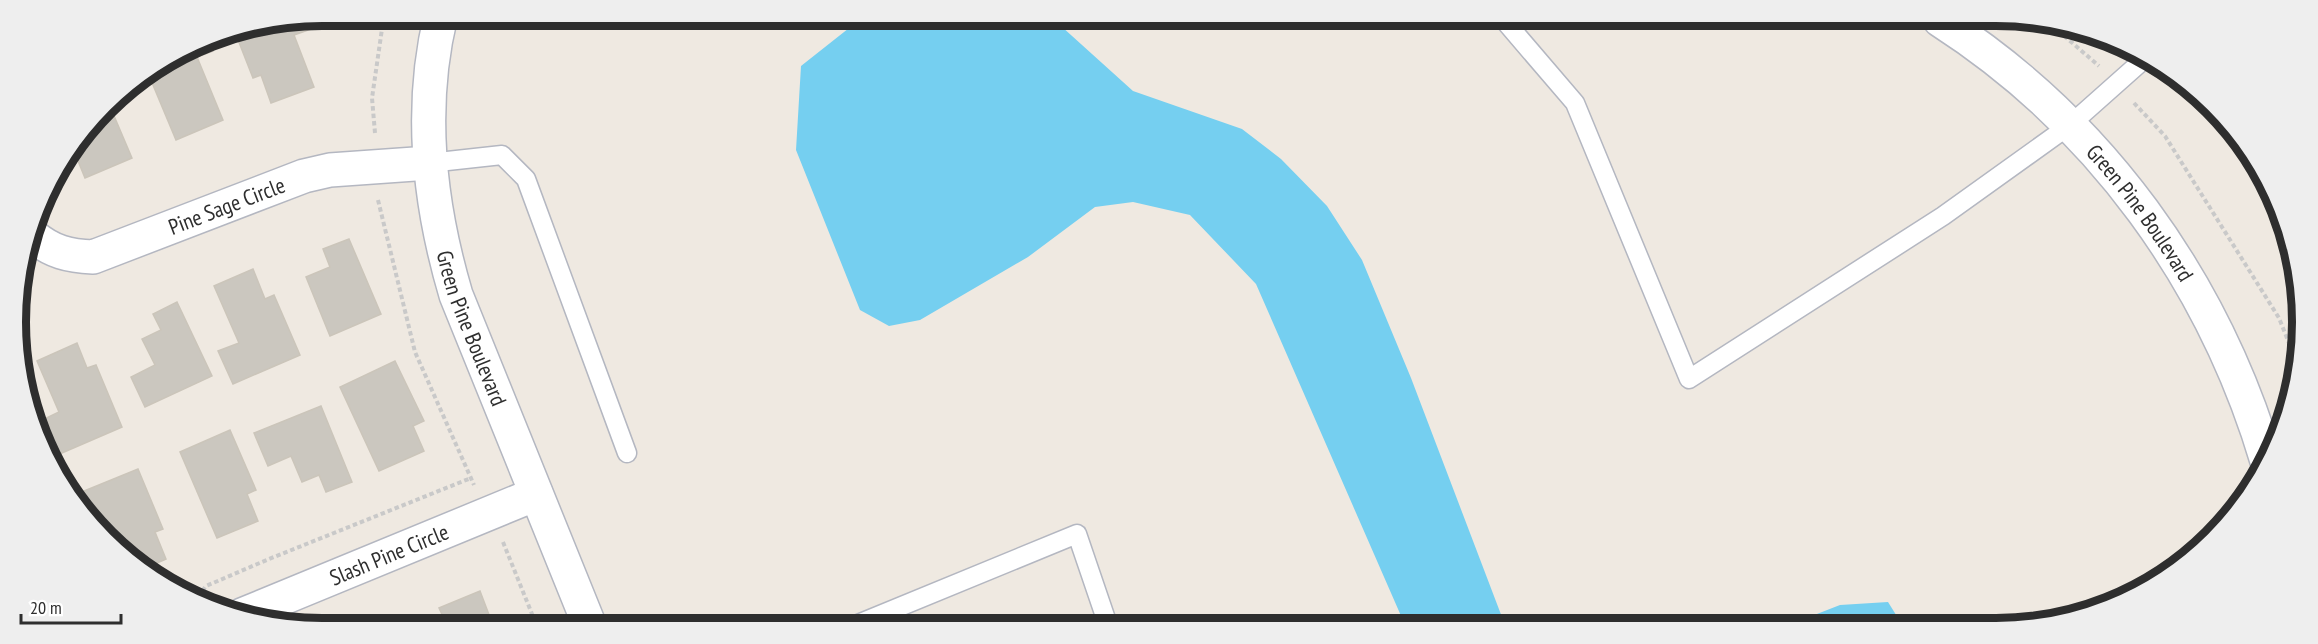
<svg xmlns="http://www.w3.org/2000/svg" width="2318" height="644" font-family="'PT Sans Narrow',sans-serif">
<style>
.water{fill:#75cff0}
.building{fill:#cbc7bf;stroke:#cbc5ba;stroke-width:1.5}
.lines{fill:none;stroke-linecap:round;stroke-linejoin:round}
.lane-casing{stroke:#b4b7c1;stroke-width:21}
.street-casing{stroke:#b4b7c1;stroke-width:36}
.path{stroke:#c9c9c9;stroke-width:4;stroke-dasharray:4.5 3;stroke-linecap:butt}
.lane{stroke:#fff;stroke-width:18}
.street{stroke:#fff;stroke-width:33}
.labels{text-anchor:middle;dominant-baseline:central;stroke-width:4.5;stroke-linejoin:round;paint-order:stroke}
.street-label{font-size:22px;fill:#2e2e2e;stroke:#fff}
.rim{fill:none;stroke:#2e2e2e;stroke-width:8}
</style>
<rect width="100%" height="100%" fill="#efe9e1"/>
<path class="water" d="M863 17H1051L1133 91 1242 129 1281 159 1327 206 1362 260 1411 378 1505 625H1405L1256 284 1190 215 1133 202 1095 207 1028 257 920 320 889 326 860 310 796 150 801 66Z
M1888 602 1903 626H1786L1840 605Z"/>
<path class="building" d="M307 18 311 29 294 35 314 87 271 103 261 75 253 78 235 32Z
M205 38H208L213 51 197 57 223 120 176 140 148 73Z
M109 104 132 158 85 178 74 151Z
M349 239 381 314 330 336 306 277 330 267 323 249Z
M253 269 265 299 274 295 300 355 233 384 218 351 239 343 214 286Z
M177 302 212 376 145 407 131 377 155 365 142 339 161 330 153 314Z
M77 343 87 368 96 365 122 427 55 456 40 421 59 412 37 361Z
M395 361 424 421 413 426 424 451 379 471 340 387Z
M321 406 352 482 326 492 319 475 302 482 291 456 268 466 254 433Z
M230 430 256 490 247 494 258 521 217 538 180 452Z
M138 469 163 529 155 532 166 559 143 569 112 540 104 520 94 524 78 509 72 496Z
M480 591 491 620 501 616 504 624 446 623 439 608Z"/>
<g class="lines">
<defs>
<path id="lane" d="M1503 19 1575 103 1689 379 1943 216 2070 125 2142 61 2149 60
M429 163 502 155 526 179 627 453
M858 624 1077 534 1108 625"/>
<g id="street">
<path id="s1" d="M441 15C418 109 429 204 456 295L589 624"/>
<path id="s2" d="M1940 20C2100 123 2213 280 2267 461"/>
<path id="s3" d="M33 236C52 252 69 256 93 257L304 176 330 170 429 163"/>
<path id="s4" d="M242 615 536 494"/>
</g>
</defs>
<use href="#lane" class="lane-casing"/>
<use href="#street" class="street-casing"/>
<path class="path" d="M2047 21 2099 66
M2134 103 2165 136 2279 318 2297 363
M375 133 372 98 384 15
M378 200 415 352 474 485
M503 542 536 624
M198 597 206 586 269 559 471 478"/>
<use href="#lane" class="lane"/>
<use href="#street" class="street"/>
</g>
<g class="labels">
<g class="street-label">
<text stroke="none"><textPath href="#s3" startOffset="208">Pine Sage Circle</textPath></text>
<text stroke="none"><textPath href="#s2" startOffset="280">Green Pine Boulevard</textPath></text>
<text stroke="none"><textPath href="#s1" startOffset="320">Green Pine Boulevard</textPath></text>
<text stroke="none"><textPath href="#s4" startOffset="159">Slash Pine Circle</textPath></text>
</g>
</g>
<path d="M0 0H2318V644H0ZM322 26H1996A296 296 0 0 1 2292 322V322A296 296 0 0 1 1996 618H322A296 296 0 0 1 26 322V322A296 296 0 0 1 322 26Z" fill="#eee" fill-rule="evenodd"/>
<path class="rim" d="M322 26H1996A296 296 0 0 1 2292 322V322A296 296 0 0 1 1996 618H322A296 296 0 0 1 26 322V322A296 296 0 0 1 322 26Z"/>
<path d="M21 614v9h100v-9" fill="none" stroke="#2e2e2e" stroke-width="3"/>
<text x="30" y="614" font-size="18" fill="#2e2e2e" stroke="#ffffff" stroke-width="4.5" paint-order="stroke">20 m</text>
</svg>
